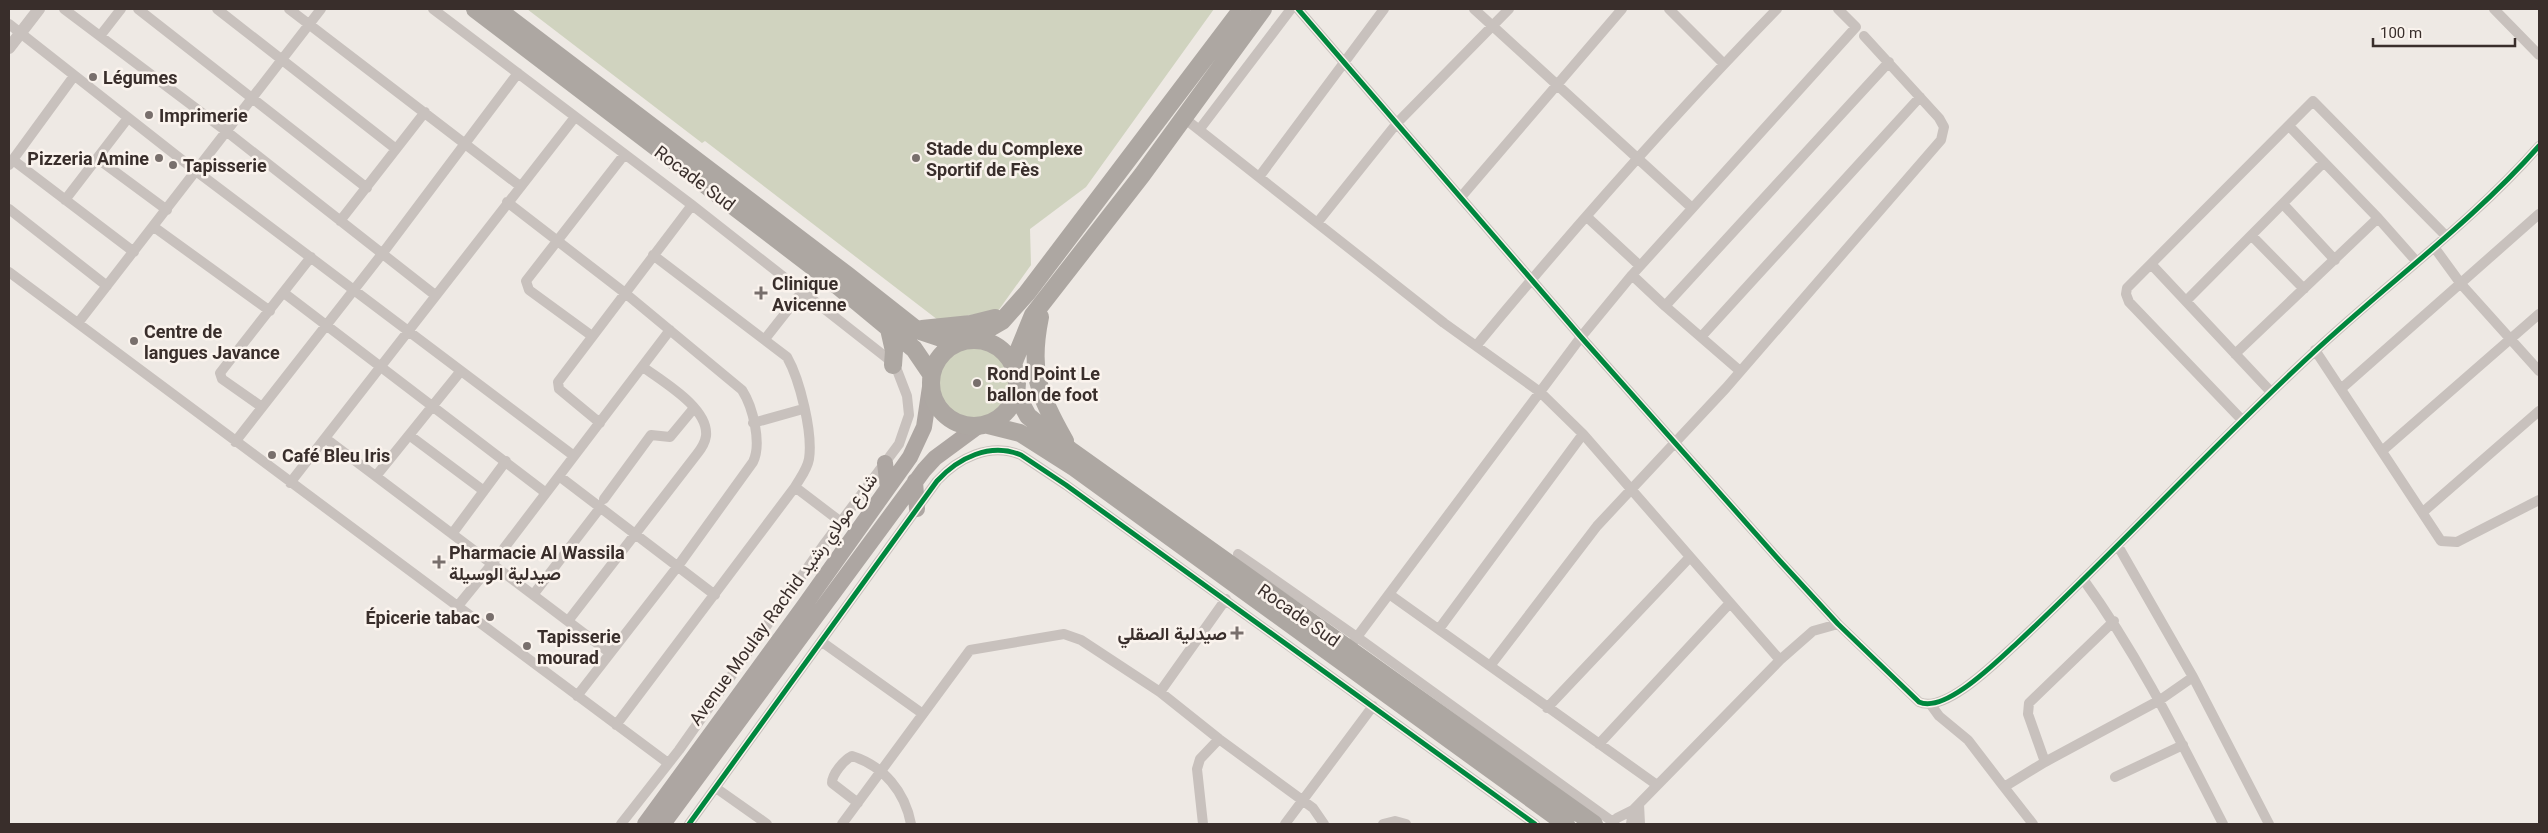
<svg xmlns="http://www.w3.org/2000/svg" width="2548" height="833" font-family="Roboto,Vazirmatn,sans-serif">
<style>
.green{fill:#d0d3bf}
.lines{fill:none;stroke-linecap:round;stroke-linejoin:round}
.minor{stroke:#c8c1bd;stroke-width:10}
.tertiary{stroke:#c8c1bd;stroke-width:12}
.primary{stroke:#ada6a2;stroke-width:16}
.trunk{stroke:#ada7a2;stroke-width:18}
.cycleway-casing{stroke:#faf3ed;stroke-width:8}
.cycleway{stroke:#00873e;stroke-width:5}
.poi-dot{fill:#786f6c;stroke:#faf3ed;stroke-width:2}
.labels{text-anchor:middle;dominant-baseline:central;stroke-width:5;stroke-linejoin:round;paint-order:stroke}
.poi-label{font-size:18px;font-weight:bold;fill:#392e2b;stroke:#faf3ed;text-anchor:start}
.street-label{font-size:18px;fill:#392e2b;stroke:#faf3ed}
</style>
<rect width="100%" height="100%" fill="#eee9e4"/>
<path class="green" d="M527 9H1214L1086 187 1030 229 1031 265 998 311 938 320 705 141 702 143Z
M936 383a38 38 0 1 1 76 0a38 38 0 1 1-76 0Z"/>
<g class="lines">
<path class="minor" d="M64 9 226 131 435 295
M138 9 367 188
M217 9 396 149
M289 9 520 186
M433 9 692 205 887 358 897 370 907 396 909 415 899 444 825 543 679 750 621 824
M1298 9 1581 337 1780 561 1838 624 1919 702C1945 714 1997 661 2016 644 2118 549 2212 446 2315 351 2389 282 2472 222 2539 146
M1474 9 1692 208
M1669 9 1723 63
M2494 9 2539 55
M9 24 196 171 574 456
M100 36 121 9
M1184 118 1444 323 1540 392 1583 434 1780 660
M2289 126 2378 218 2416 261
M1199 130 1291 9
M98 159 167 210
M13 160 134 252
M9 165 74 76
M1259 177 1384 9
M1461 197 1622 9
M65 200 128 118
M507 202 625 293 742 390C753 407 762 444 753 462L678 566 577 696
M2283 204 2335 260
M9 209 107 286
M1587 217 1640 266
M340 221 425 112
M1317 223 1397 123 1509 9
M154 227 270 311
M2252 236 2304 289
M2434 247 2461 284 2539 371
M2151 264 2271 392
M9 272 668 763
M1632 275 1665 306
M284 293 546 493
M2186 301 2324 162
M78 323 321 9
M592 336 529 290 526 281 624 155
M1701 337 1920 97
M765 339 802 292
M1476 346C1572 230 1672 117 1777 9
M2315 350 2441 541 2457 542 2539 500
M2235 354 2378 218
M1740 371 1665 306 1889 62
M2342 388 2539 214
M262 407 222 379 220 373 311 257
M2242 420 2129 302 2126 294 2127 288 2313 101 2446 236
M600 423 559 389 558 382 692 205
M753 423 803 409
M409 435 484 491
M325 438 610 653
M235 442 382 254 518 73
M2382 451 2539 314
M376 476 460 372
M559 476 715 595
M290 483 575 117
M795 487 841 522
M604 499 651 435 670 437 694 408
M2423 512 2539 411
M452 534 506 461
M2118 546 2193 677 2269 824
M1238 554 1357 637 1613 822
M2083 579C2139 656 2180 740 2223 824
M1389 594 1657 785
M533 595 600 508
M457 607 492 564 670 330
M568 621 697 454C701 449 705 443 706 436 709 408 663 382 643 367
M2114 621 2029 703 2028 714 2045 762 2160 700 2193 677
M1439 629 1583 434
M822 642 923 714
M1348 649 1581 337 1632 275 1856 27 1838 9
M1490 666 1597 526 1726 388 1941 140 1944 127 1939 118 1864 36
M1160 692 1226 599
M1931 705 1939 716 1968 740 2004 787 2045 762
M1547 708 1689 558
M616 725 795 487C800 478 807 470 809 459 813 433 800 380 787 357L653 255
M1599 744 1729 604
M2115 777 2183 745
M2004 787 2033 824
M716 788 767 824
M858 803 832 783C832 774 844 760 852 756 884 766 905 792 911 824
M1639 804 1640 824
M689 824 937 481C958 458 990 442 1021 455L1066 485 1535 824
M842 824 970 650 1064 634 1081 640 1160 692 1219 739 1313 808 1324 824
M1203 824 1197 769 1200 759 1219 739
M1285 824 1373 706
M1383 824 1395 821 1406 824
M1611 824 1617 818 1633 810 1780 660 1813 631 1838 624
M1631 824 1633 810"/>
<path class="tertiary" d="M9 48 39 9"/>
<path class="primary" d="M885 463 888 488
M915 481 917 509
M645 824 804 606 910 457 924 427 930 387
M663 824 924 470 935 458 977 427"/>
<path class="trunk" d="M475 9 838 286 914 349 931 374
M497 9 847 275 917 330 956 343
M1040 317C1029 371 1038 394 1065 441
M889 329 894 351 893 365
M922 329 971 324 995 318
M931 383a43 43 0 1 1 86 0a43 43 0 1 1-86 0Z
M969 340 1002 321 1027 293 1242 9
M1013 364 1033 315 1142 175 1263 9
M1016 394 1028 416 1070 450 1594 824
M988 425 1020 433 1075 468 1566 824"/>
<defs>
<path id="cycleway" d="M1298 9 1581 337 1780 561 1838 624 1919 702C1945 714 1997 661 2016 644 2118 549 2212 446 2315 351 2389 282 2472 222 2539 146
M689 824 937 481C958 458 990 442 1021 455L1066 485 1535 824"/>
</defs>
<use href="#cycleway" class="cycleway-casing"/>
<use href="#cycleway" class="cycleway"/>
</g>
<g class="poi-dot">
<circle cx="93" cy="77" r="5"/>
<circle cx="149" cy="115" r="5"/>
<circle cx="159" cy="158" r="5"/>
<circle cx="916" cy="158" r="5"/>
<circle cx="173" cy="165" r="5"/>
<path d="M758.5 285.5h5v5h5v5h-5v5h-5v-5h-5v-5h5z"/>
<circle cx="134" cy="341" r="5"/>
<circle cx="977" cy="383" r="5"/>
<circle cx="272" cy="455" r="5"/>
<path d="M436.5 554.5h5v5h5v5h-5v5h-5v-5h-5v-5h5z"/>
<circle cx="490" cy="617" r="5"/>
<path d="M1234.5 625.5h5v5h5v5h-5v5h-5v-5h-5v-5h5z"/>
<circle cx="527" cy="646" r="5"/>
</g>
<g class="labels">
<g class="poi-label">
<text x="103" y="77">Légumes</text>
<text x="159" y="115">Imprimerie</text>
<text x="926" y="148">Stade du Complexe<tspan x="926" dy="21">Sportif de Fès</tspan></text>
<text x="149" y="158" text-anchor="end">Pizzeria Amine</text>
<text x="183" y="165">Tapisserie</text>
<text x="772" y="283">Clinique<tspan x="772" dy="21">Avicenne</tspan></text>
<text x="144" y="331">Centre de<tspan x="144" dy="21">langues Javance</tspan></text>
<text x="987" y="373">Rond Point Le<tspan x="987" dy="21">ballon de foot</tspan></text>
<text x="282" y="455">Café Bleu Iris</text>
<text x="449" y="552">Pharmacie Al Wassila<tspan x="449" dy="21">صيدلية الوسيلة</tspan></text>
<text x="480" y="617" text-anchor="end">Épicerie tabac</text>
<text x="1227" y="633" text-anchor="end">صيدلية الصقلي</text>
<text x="537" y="636">Tapisserie<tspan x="537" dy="21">mourad</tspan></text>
</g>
<g class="street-label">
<text transform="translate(695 178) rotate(37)">Rocade Sud</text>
<text transform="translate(783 599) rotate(-54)">Avenue Moulay Rachid شارع مولاي رشيد</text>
<text transform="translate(1299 615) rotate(35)">Rocade Sud</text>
</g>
</g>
<rect width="2548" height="833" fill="none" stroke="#392e2b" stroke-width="20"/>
<path d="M2373 38v8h142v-8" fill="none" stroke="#392e2b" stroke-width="2.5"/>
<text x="2380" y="38" font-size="15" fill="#392e2b" stroke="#faf3ed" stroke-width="4" paint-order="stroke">100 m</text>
</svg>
